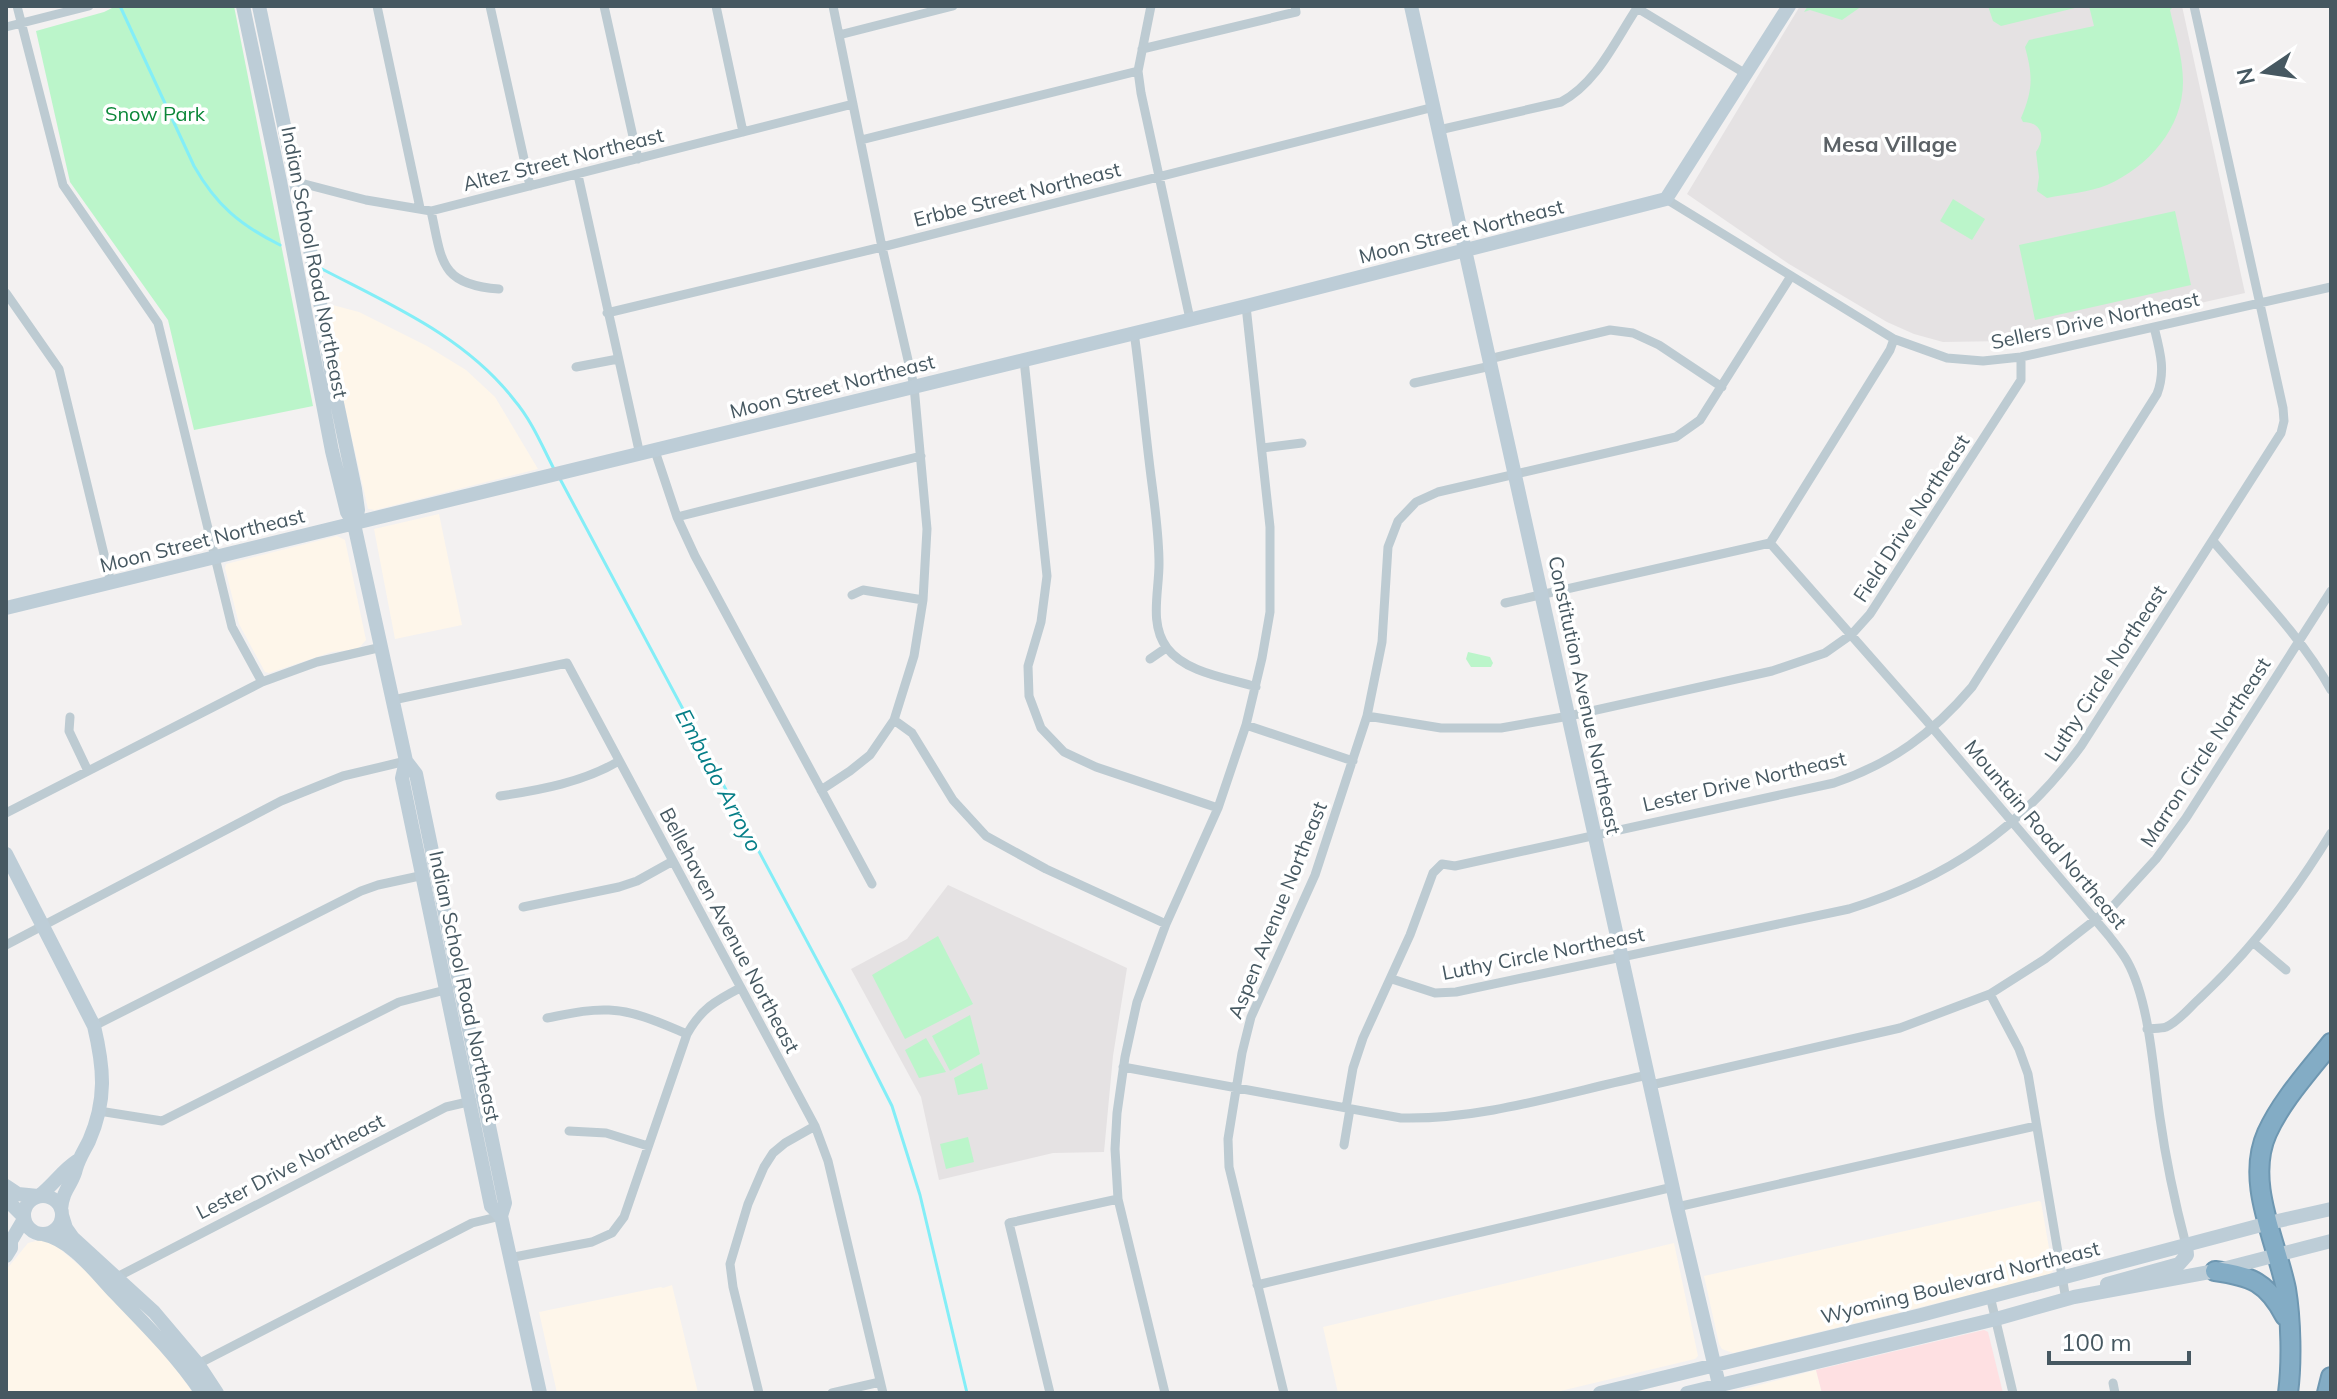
<svg xmlns="http://www.w3.org/2000/svg" width="2337" height="1399" font-family="Mulish,sans-serif">
<style>
.commercial{fill:#fef6ea}
.education{fill:#e5e2e3}
.medical{fill:#fee0e2}
.green{fill:#bbf5ca}
.lines{fill:none;stroke-linecap:round;stroke-linejoin:round}
.stream{stroke:#83eef7;stroke-width:3}
.highway-casing{stroke:#6e97b1;stroke-width:22}
.street{stroke:#bdcbd2;stroke-width:9}
.secondary{stroke:#bdcdd7;stroke-width:14}
.highway{stroke:#83acc5;stroke-width:18}
.labels{text-anchor:middle;dominant-baseline:central;stroke-width:7;stroke-linejoin:round;paint-order:stroke}
.park-label{font-size:20px;fill:#0c8739;stroke:#fff}
.street-label{font-size:20px;fill:#465861;stroke:#fff}
.neighbourhood-label{font-size:22px;font-weight:bold;fill:#5c6267;stroke:#fff}
.water-label{font-size:22px;font-style:italic;fill:#057e87;stroke:#fff}
</style>
<rect width="100%" height="100%" fill="#f3f1f1"/>
<path class="commercial" d="M325 303 359 312 427 346 466 370 495 397 538 469 375 510 368 509 342 394Z
M439 514 462 625 395 639 374 529Z
M337 536 345 540 366 640 358 649 332 652 269 673 265 672 239 624 225 568 226 564Z
M2039 1201 2041 1202 2053 1271 2047 1276 1733 1353 1722 1349 1719 1344 1704 1276Z
M44 1239 53 1243 108 1290 170 1360 193 1393H6V1270L28 1243Z
M1674 1243 1698 1356 1695 1359 1552 1393H1338L1323 1327Z
M672 1285 698 1393H557L539 1312 661 1287 663 1288Z
M1816 1370 1822 1393H1732L1736 1391Z"/>
<path class="education" d="M1800 6H2182L2245 293 2111 323 2007 341 1943 342 1914 334 1887 322 1789 264 1687 194Z
M948 885 1127 968 1113 1056 1104 1152 1053 1153 939 1180 921 1097 851 969 907 939Z"/>
<path class="medical" d="M1984 1330 1988 1332 2003 1393H1822L1816 1370Z"/>
<path class="green" d="M116 6H234L313 406 194 430 168 320 70 182 36 31 104 12Z
M1808 6H1862L1842 20 1810 10 1804 12Z
M1988 6H2083L2001 26 1993 21Z
M2089 6H2174L2170 10C2175 33 2183 58 2183 82 2183 128 2148 167 2107 185 2089 192 2067 194 2047 198L2037 191 2039 177 2036 152C2046 138 2042 122 2023 122L2021 118C2033 90 2033 76 2025 47L2029 40 2094 26Z
M1953 199 1985 219 1972 240 1940 221Z
M2175 211 2191 285 2035 320 2019 245Z
M1468 652 1490 657 1493 663 1491 667H1471L1466 659Z
M938 936 973 1004 905 1039 872 975Z
M970 1015 980 1054 950 1071 932 1036Z
M926 1038 946 1072 919 1078 905 1050Z
M982 1063 988 1089 958 1095 954 1078Z
M968 1137 974 1162 946 1169 940 1144Z"/>
<g class="lines">
<path class="stream" d="M120 6 194 166C216 205 240 225 280 245
M322 269C391 305 466 337 515 401 532 421 543 448 555 471
M559 477 841 1005 892 1106 920 1195 967 1393"/>
<defs>
<path id="highway" d="M2215 1271C2251 1276 2267 1282 2285 1316
M2288 1393C2292 1363 2291 1319 2286 1289 2276 1240 2245 1182 2267 1133 2282 1100 2309 1071 2331 1043
M2327 1393 2331 1377"/>
</defs>
<use href="#highway" class="highway-casing"/>
<path class="street" d="M17 6 63 185 158 323 232 627 262 682
M377 6 420 208
M490 6 530 186
M604 6 638 159
M716 6 743 132
M1151 6 1138 71 1141 93 1190 319
M6 27 89 6
M839 35 953 6
M1142 49 1296 12 1295 6
M1439 130 1561 102C1597 83 1615 41 1637 8L1746 74
M861 140 1138 71
M578 175 640 455
M293 181 366 200 431 211 853 104
M1666 199 1894 339 1947 358 1983 361 2021 357 2331 287
M431 211C442 260 439 285 499 289
M6 293 59 369 111 583
M607 313 882 247 1434 107
M1134 332C1140 375 1144 418 1149 460 1153 495 1159 529 1159 564 1159 592 1149 624 1167 648 1186 673 1228 678 1256 687
M1489 359 1610 330 1633 333 1659 345 1722 387
M1024 360 1047 576 1041 622 1028 666 1029 696 1041 728 1064 752 1096 767 1218 808
M576 367 618 359
M1414 383 1491 366
M1262 448 1302 443
M655 451 677 517 695 556 872 884
M677 517 921 456
M2213 541C2252 587 2302 637 2331 690
M1770 543 1925 719 2109 936C2115 944 2122 952 2127 961 2150 1002 2153 1071 2160 1118 2166 1161 2175 1203 2186 1245
M852 595 863 590 923 600
M1505 603 1770 543 1890 350 1894 339
M1150 659 1166 648
M393 700 567 663 815 1126 828 1161 883 1393
M1367 716 1441 728H1501L1569 716 1772 671 1825 653 1852 634 1870 614 2021 380V357
M70 717 69 731 88 771
M894 720 912 733 953 800 986 836 1046 869 1166 924
M1246 725 1353 761
M821 790 850 771 870 755 894 720 914 656 923 600 927 529 914 386 882 247 833 6
M500 796C540 790 584 782 619 761
M6 813 262 682 317 662 382 647
M523 907 619 887 637 881 673 861
M2254 943 2286 970
M6 945 281 801 343 776 406 761
M1392 979 1435 993 1456 992 1849 909C1948 878 2019 830 2081 746L2281 433 2284 421 2283 408 2194 6
M1990 994 2019 1049 2028 1074 2066 1300
M547 1018C568 1014 588 1009 609 1010 636 1011 663 1024 687 1034
M94 1026 361 891 378 885 424 875
M2147 1029C2152 1028 2160 1029 2166 1027 2178 1022 2189 1008 2199 999 2251 950 2294 894 2331 833
M1123 1067 1401 1118C1485 1120 1567 1092 1648 1075
M1651 1085 1900 1028 1990 994 2045 959 2114 905 2156 859 2186 818 2331 591
M1346 1108 1353 1068 1363 1038 1410 935 1433 873 1442 864 1455 866 1834 783C1892 763 1932 734 1972 687L2157 394C2166 371 2160 351 2154 327
M99 1111 162 1121 399 1002 449 989
M569 1131 606 1133 648 1146
M1344 1145 1350 1109
M1677 1207 2036 1126
M509 1258 592 1242 612 1233 624 1217 687 1034C701 1009 715 1001 740 988
M117 1277 446 1107 472 1101
M1257 1285 1673 1187
M1990 1296 2013 1393
M198 1364 472 1223 501 1216
M2113 1383 2115 1393
M759 1393 733 1287 730 1264 748 1204 764 1167 773 1153 785 1143 815 1126
M832 1393 880 1382
M1050 1393 1009 1223 1118 1199
M1165 1393 1118 1199 1115 1149 1117 1113 1125 1057 1137 1002 1166 924 1218 808 1246 725 1262 658 1270 612V527L1246 306
M1284 1393 1229 1167 1228 1139 1242 1053 1251 1017 1315 875 1367 716 1382 642 1388 547 1398 521 1416 502 1438 492 1676 437 1700 420 1791 276"/>
<path class="secondary" d="M243 6 280 181 332 451 347 512 354 524 406 761 416 774 505 1203 501 1216 540 1393
M259 6 317 283 333 384 355 489 358 510 354 524
M1411 6 1677 1207 1721 1393
M6 608 1246 306 1666 199 1789 6
M406 761 402 778 491 1206 501 1216
M6 854 94 1026C104 1068 107 1100 89 1141 84 1151 79 1158 76 1169 73 1184 63 1188 61 1209
M6 1186 18 1194 38 1196
M24 1215a19 19 0 1 1 38 0a19 19 0 1 1-38 0Z
M39 1196C53 1185 63 1170 77 1161
M6 1199 24 1217
M62 1215 66 1228 73 1238 154 1312 198 1364 217 1393
M42 1234C72 1240 95 1272 115 1293 146 1325 177 1356 202 1393
M6 1256 11 1248V1241L24 1219
M2107 1284 2179 1264 2187 1255 2186 1245
M1600 1393 1921 1315 2269 1223 2331 1209
M1687 1393 1996 1319 2074 1297 2215 1271 2331 1241"/>
<use href="#highway" class="highway"/>
</g>
<g class="labels">
<g class="park-label">
<text x="155" y="113">Snow Park</text>
</g>
<g class="street-label">
<text transform="translate(563 159) rotate(-14)">Altez Street Northeast</text>
<text transform="translate(1017 194) rotate(-14)">Erbbe Street Northeast</text>
<text transform="translate(1461 231) rotate(-14)">Moon Street Northeast</text>
<text transform="translate(315 262) rotate(79)">Indian School Road Northeast</text>
<text transform="translate(2095 320) rotate(-12)">Sellers Drive Northeast</text>
<text transform="translate(832 386) rotate(-14)">Moon Street Northeast</text>
<text transform="translate(1911 518) rotate(-57)">Field Drive Northeast</text>
<text transform="translate(202 540) rotate(-14)">Moon Street Northeast</text>
<text transform="translate(2105 673) rotate(-57)">Luthy Circle Northeast</text>
<text transform="translate(1585 695) rotate(78)">Constitution Avenue Northeast</text>
<text transform="translate(2205 752) rotate(-57)">Marron Circle Northeast</text>
<text transform="translate(1744 781) rotate(-13)">Lester Drive Northeast</text>
<text transform="translate(2046 834) rotate(50)">Mountain Road Northeast</text>
<text transform="translate(1277 910) rotate(-68)">Aspen Avenue Northeast</text>
<text transform="translate(730 930) rotate(62)">Bellehaven Avenue Northeast</text>
<text transform="translate(1543 953) rotate(-11)">Luthy Circle Northeast</text>
<text transform="translate(465 986) rotate(78)">Indian School Road Northeast</text>
<text transform="translate(290 1166) rotate(-27)">Lester Drive Northeast</text>
<text transform="translate(1960 1282) rotate(-14)">Wyoming Boulevard Northeast</text>
</g>
<g class="neighbourhood-label">
<text x="1890" y="144">Mesa Village</text>
</g>
<g class="water-label">
<text transform="translate(719 780) rotate(62)">Embudo Arroyo</text>
</g>
</g>
<rect width="2337" height="1399" fill="none" stroke="#465861" stroke-width="16"/>
<g transform="translate(2265 72) rotate(257)" stroke="#ffffff" stroke-width="6" paint-order="stroke">
<path d="M0-6L14 30L0 20L-14 30Z" fill="#465861"/>
<text y="-12" font-size="22" font-weight="bold" text-anchor="middle" fill="#465861">N</text>
</g>
<path d="M2049 1351v12h140v-12" fill="none" stroke="#465861" stroke-width="4"/>
<text x="2061" y="1351" font-size="24" fill="#465861" stroke="#ffffff" stroke-width="6" paint-order="stroke">100 m</text>
</svg>
